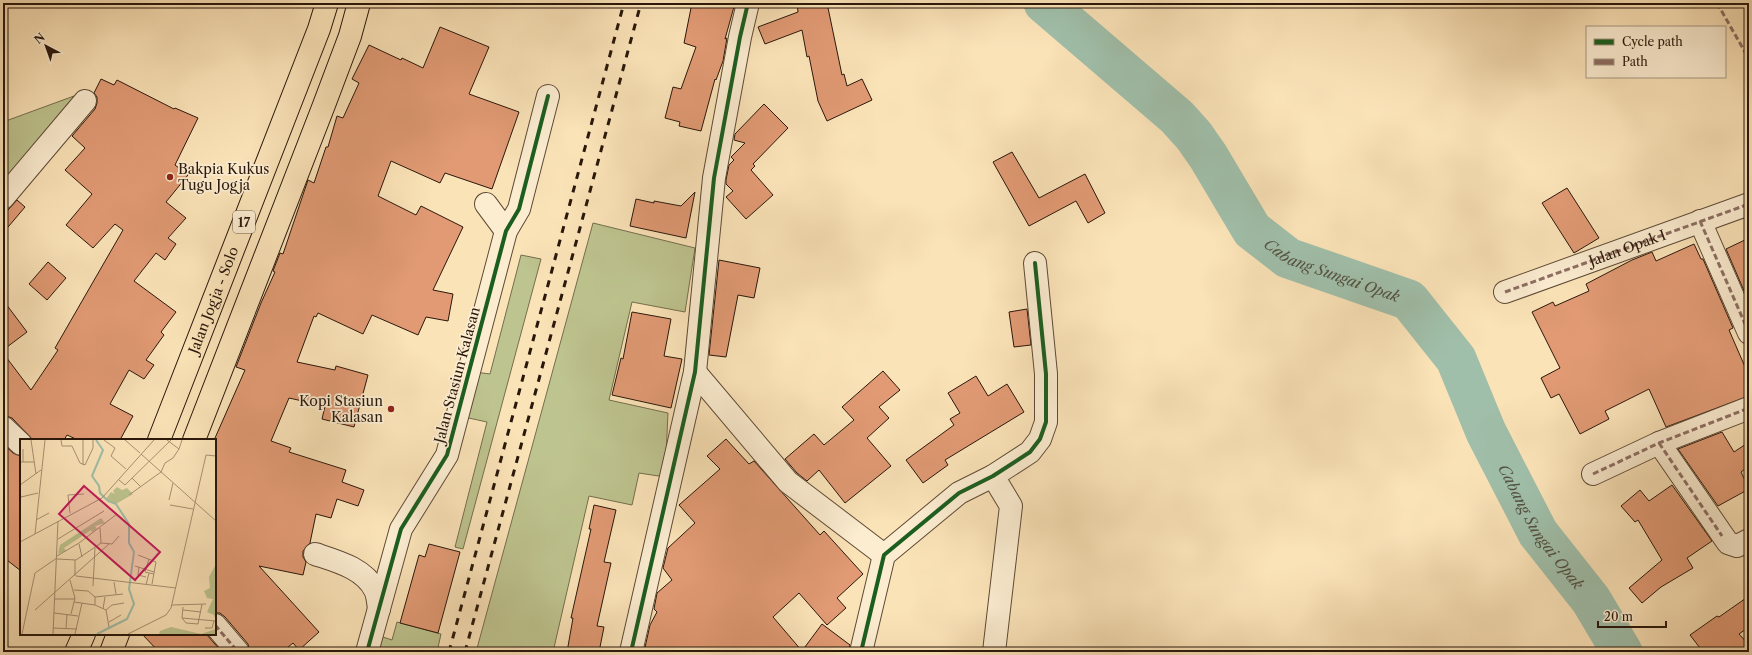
<svg xmlns="http://www.w3.org/2000/svg" width="1752" height="655" font-family="'Libre Caslon Text',serif">
<style>
.green{fill:#bec48f;stroke:#746e4d}
.lines{fill:none;stroke-linecap:round;stroke-linejoin:round}
.river{stroke:#a0bfaa;stroke-width:41}
.building{fill:#e19a74;stroke:#29170b}
.minor-casing{stroke:#5e4a36;stroke-width:24}
.trunk-casing{stroke:#29170b;stroke-width:24}
.minor{stroke:#fcedd1;stroke-width:22}
.trunk{stroke:#fbe3b8;stroke-width:22}
.rail{stroke:#29170b;stroke-width:3;stroke-dasharray:7 7;stroke-linecap:butt}
.quiet{stroke:#8d6e63;stroke-width:3;stroke-dasharray:6 3;stroke-linecap:butt}
.cycleway-casing{stroke:#fcedd1;stroke-width:6}
.cycleway{stroke:#1b5e20;stroke-width:4}
.poi-dot{fill:#8f2418;stroke:#fcedd1;stroke-width:1.5}
.labels{text-anchor:middle;dominant-baseline:central;stroke-width:3.5;stroke-linejoin:round;paint-order:stroke}
.shield{fill:#fcedd1;stroke:#685746;stroke-width:1}
.shield-label{font-size:13px;font-weight:bold;fill:#29170b}
.poi-label{font-size:14px;fill:#29170b;stroke:#fcedd1;text-anchor:start}
.street-label{font-size:14px;fill:#29170b;stroke:#fcedd1}
.water-label{font-size:15px;font-style:italic;fill:#535243;stroke:#fcedd1}
.inset-river{fill:none;stroke:#a0bfaa;stroke-width:2}
.inset-road{fill:none;stroke:#a79173;stroke-width:1}
.view{fill:#c2185b;fill-opacity:0.15;stroke:#c2185b;stroke-width:2}
.inset-edge{fill:none;stroke:#29170b;stroke-width:2}
</style>
<rect width="100%" height="100%" fill="#fbe3b8"/>
<filter id="stains"><feTurbulence type="fractalNoise" baseFrequency=".005" numOctaves="4"/><feColorMatrix values="0 0 0 0 .2 0 0 0 0 .09 0 0 0 0 .02 0 0 0 .5 -.17"/></filter>
<radialGradient id="worn" r=".72"><stop offset=".6" stop-color="#630" stop-opacity="0"/><stop offset="1" stop-color="#630" stop-opacity=".3"/></radialGradient>
<path class="green" d="M74 96 72 107 3 190V122Z
M593 223 695 248 685 312 632 302 609 400 668 413 665 477 639 473 632 505 589 496 553 652H476Z
M521 255 541 259 463 549 455 547 487 422 464 417 475 372 490 374Z
M397 622 441 634 437 652H372L377 635 392 640Z"/>
<g class="lines">
<path class="river" id="s1" d="M1044 3 1177 117 1194 136 1208 156 1252 230 1288 258 1409 300 1456 359 1486 432 1538 533 1591 600 1622 652"/>
</g>
<path class="building" d="M692 3H735L725 39 727 38 723 61 716 80 715 79 701 131 679 126 680 122 665 118 673 87 681 89 696 47 684 43Z
M797 3H827L842 75 844 74 847 86 862 79 872 100 827 121 818 101 809 56 807 57 802 30 765 44 758 27 798 12Z
M440 27 489 47 469 94 519 112 492 189 445 173 440 183 391 161 378 196 416 215 421 206 463 227 433 290 453 294 448 321 426 317 418 335 372 315 363 334 318 313 316 317 314 316 297 362 335 370 336 366 368 375 354 427 322 419 325 406 289 398 271 441 291 448 289 452 346 470 342 482 364 490 358 506 337 499 331 518 316 514 310 543 303 551V557L306 562 303 575 259 566 319 632 299 650 293 643 282 652H250L248 644 225 617 220 613H215V438L245 370 236 367 261 303 275 272 273 271 280 253 283 254 308 180 314 183 326 147H328L337 116 343 118 359 83 352 79 369 45 401 60 402 58 423 68Z
M101 79 114 85 117 80 174 109 175 108 198 118 175 165 188 175 166 202 186 218 168 238 176 244 165 260 156 253 134 281 176 312 161 332 164 335 146 360 154 365 144 379 129 370 110 404 133 416 120 440H78L67 435 64 440H33L12 418 3 415V353L31 390 58 350 55 348 123 230 115 224 93 248 66 225 92 194 65 170 85 148 72 136 95 109 97 103V97L94 93Z
M764 104 788 128 753 164 755 166 751 170 773 195 746 219 726 197 733 191 726 184V180L729 165 734 160 731 157 745 143 734 140 735 134Z
M1012 152 1039 198 1085 174 1105 213 1088 223 1076 201 1029 226 993 162Z
M1567 188 1599 238 1574 253 1542 203Z
M695 192 686 238 630 226 636 199 654 203V201L681 206Z
M17 200 25 207 3 233V210H8Z
M1749 238V299L1748 300 1726 249Z
M1694 244 1701 259H1703L1733 328 1729 330 1749 376V396L1666 427 1649 389 1605 411 1609 419 1580 434 1559 394 1551 398 1541 378 1560 368 1532 312 1553 302 1555 306 1589 291 1586 284 1632 260 1652 252 1656 261Z
M719 260 760 268 754 298 738 295 726 357 709 355Z
M48 262 66 278 47 300 29 284Z
M3 300 27 332 3 350Z
M1027 309 1031 345 1014 347 1009 312Z
M632 312 671 319 664 356 682 359 671 408 612 395 621 358 623 359Z
M883 371 900 390 879 407 889 418 867 438 891 466 845 503 819 470 807 481 797 473 785 459 814 434 824 445 854 420 842 407Z
M976 376 988 396 1007 384 1024 412 945 460 948 465 923 483 906 460 954 425 950 419 960 413 948 393Z
M1722 432 1734 452 1749 442V466L1741 472 1749 489 1718 506 1678 449Z
M726 439 749 464 754 461 820 535 824 531 863 574 837 598 846 608 827 625 799 593 773 617 802 651 822 624 850 645 849 652H644L650 625 657 612 654 609 657 593 672 580 663 568 668 548 695 523 679 505 720 469 707 456Z
M3 444 13 453 21 456V571L3 557Z
M1672 485 1712 541 1687 558 1693 568 1661 587 1642 603 1629 588 1662 560 1638 520 1635 522 1621 506 1640 490 1649 501Z
M594 505 616 510 604 562 611 563 597 626 604 627 599 652H567L573 618H571L591 529H589Z
M429 544 460 552 438 633 400 623 419 555 425 557Z
M1749 596V627L1739 634 1749 645V652H1703L1690 635 1717 616 1719 617Z
M142 634H206L222 652H159Z"/>
<g class="lines">
<defs>
<g id="minor">
<path d="M3 198 85 101"/>
<path d="M486 204 506 231"/>
<path d="M1700 221 1749 333"/>
<path id="s2" d="M1505 292 1749 204"/>
<path d="M695 372 788 482 884 555"/>
<path d="M3 427 21 444"/>
<path d="M1659 443 1728 543 1737 546 1749 540"/>
<path d="M1593 474 1659 443 1749 408"/>
<path d="M993 476 1011 506 994 652"/>
<path d="M315 554C336 561 364 568 375 590 378 596 378 603 379 609"/>
<path d="M215 625 238 652"/>
<path d="M367 652 401 529 447 455 506 231 519 209 548 96"/>
<path d="M631 652 695 372 714 178 740 37 748 3"/>
<path d="M861 652 884 555 959 493 993 476 1030 452 1040 439 1046 422V374L1035 263"/>
</g>
<g id="trunk">
<path id="s3" d="M159 440 319 29 327 3"/>
<path d="M194 440 324 105 350 36 359 3"/>
<path d="M76 652 84 634"/>
<path d="M111 652 118 634"/>
</g>
</defs>
<use href="#minor" class="minor-casing"/>
<use href="#trunk" class="trunk-casing"/>
<use href="#minor" class="minor"/>
<use href="#trunk" class="trunk"/>
<path class="rail" d="M449 652 624 3
M465 652 641 3"/>
<path class="quiet" d="M1717 3 1749 59
M1700 221 1749 333
M1505 292 1749 204
M1659 443 1722 536
M1593 474 1659 443 1749 408
M215 625 238 652"/>
<defs>
<path id="cycleway" d="M367 652 401 529 447 455 506 231 519 209 548 96
M631 652 695 372 714 178 740 37 748 3
M861 652 884 555 959 493 993 476 1030 452 1040 439 1046 422V374L1035 263"/>
</defs>
<use href="#cycleway" class="cycleway-casing"/>
<use href="#cycleway" class="cycleway"/>
</g>
<g class="poi-dot">
<circle cx="170" cy="177" r="4"/>
<circle cx="391" cy="409" r="4"/>
</g>
<g class="labels">
<rect class="shield" x="233" y="211" width="22" height="22" rx="3"/>
<g class="shield-label">
<text x="244" y="222">17</text>
</g>
<g class="poi-label">
<text x="178" y="169">Bakpia Kukus<tspan x="178" dy="16">Tugu Jogja</tspan></text>
<text x="383" y="401" text-anchor="end">Kopi Stasiun<tspan x="383" dy="16">Kalasan</tspan></text>
</g>
<g class="street-label">
<text stroke="none"><textPath href="#s2" startOffset="130">Jalan Opak I</textPath></text>
<text stroke="none"><textPath href="#s3" startOffset="150">Jalan Jogja - Solo</textPath></text>
<text transform="translate(457 375) rotate(-75)">Jalan Stasiun Kalasan</text>
</g>
<g class="water-label">
<text stroke="none"><textPath href="#s1" startOffset="402">Cabang Sungai Opak</textPath></text>
<text stroke="none"><textPath href="#s1" startOffset="749">Cabang Sungai Opak</textPath></text>
</g>
</g>
<g transform="translate(20 439)">
<rect width="196" height="196" fill="#fbe3b8"/>
<path d="M97 48 102 51 107 49 113 55 96 65 86 60 91 53 95 55 93 52ZM81 79 85 84 75 87 77 90 72 93 71 91 44 109 46 112 38 115 40 106ZM196 125 195 141 196 182 194 176 187 173 193 160 187 159 184 152 190 149 189 138ZM151 188 181 195 196 190V195H139L140 192Z" fill="#bec48f"/>
<path class="inset-river" d="M76 1 83 11 72 37 79 47 80 54 88 62 96 65 109 85V104L114 113 109 150 114 165 107 180 77 195"/>
<path class="inset-road" d="M11 1 16 35M41 1 42 7H52L60 24 65 26 73 9V1M84 1 95 9 91 17 106 30M105 1 120 14M147 1 159 10M121 15 196 82M0 23H14M3 23V10M63 26V1M112 39 121 48M99 41 105 46 151 1M0 46 21 31M0 53 1 58 18 54M109 56 141 33 145 24 153 19 159 10 162 1M149 61 153 44M150 66 173 70M50 74 48 56 64 55M16 81 29 74M80 89 81 104M15 95 25 1M38 100 84 72M0 103 82 59 134 1M59 105 62 118M118 116 136 123 132 145M37 117 59 104 97 75M37 120 56 121 81 104 92 105 99 97M55 121V137M115 127 134 133M119 128 118 136 126 138M129 134 125 133 129 120M56 137 156 149M50 141 55 159 51 175M94 143 96 155M126 146 129 134 134 135M73 147 75 109M54 151 68 152 75 158V166M75 158 103 155M34 160H55M54 163 75 166 86 171 89 188M152 166 186 165M163 168 162 179 196 182M83 170 85 158M15 171 89 105M86 171 92 166 104 164M163 171 181 173M34 174 58 177M162 179 166 184 178 185 182 165M89 183 101 176M33 189 57 190M46 189 47 175M185 189H192L194 182M2 195 15 134 37 119M33 195 38 82M55 195 62 164M108 195 146 176 151 169 186 16 196 17"/>
<path class="view" d="M64 47 140 113 115 141 39 75Z"/>
<rect width="196" height="196" class="inset-edge"/>
</g>
<rect width="1752" height="655" fill="none" stroke="#fbe3b8" stroke-width="16"/>
<rect x="4" y="4" width="1744" height="647" fill="none" stroke="#29170b" stroke-width="2"/>
<rect x="8" y="8" width="1736" height="639" fill="none" stroke="#29170b"/>
<rect x="1586" y="26" width="140" height="52" fill="#fcedd1" stroke="#a89782"/>
<rect x="1594" y="39" width="20" height="6" fill="#1b5e20" stroke="#a89782"/>
<text x="1622" y="46" font-size="12" fill="#29170b">Cycle path</text>
<rect x="1594" y="59" width="20" height="6" fill="#8d6e63" stroke="#a89782"/>
<text x="1622" y="66" font-size="12" fill="#29170b">Path</text>
<g transform="translate(46 46) rotate(319)" stroke="#fcedd1" stroke-width="3" paint-order="stroke">
<path d="M0-3L7 15L0 10L-7 15Z" fill="#29170b"/>
<text y="-6" font-size="11" font-weight="bold" text-anchor="middle" fill="#29170b">N</text>
</g>
<path d="M1598 621v6h68v-6" fill="none" stroke="#29170b" stroke-width="2"/>
<text x="1604" y="621" font-size="12" fill="#29170b" stroke="#fcedd1" stroke-width="3" paint-order="stroke">20 m</text>
<rect width="100%" height="100%" filter="url(#stains)"/>
<rect width="100%" height="100%" fill="url(#worn)"/>
</svg>
